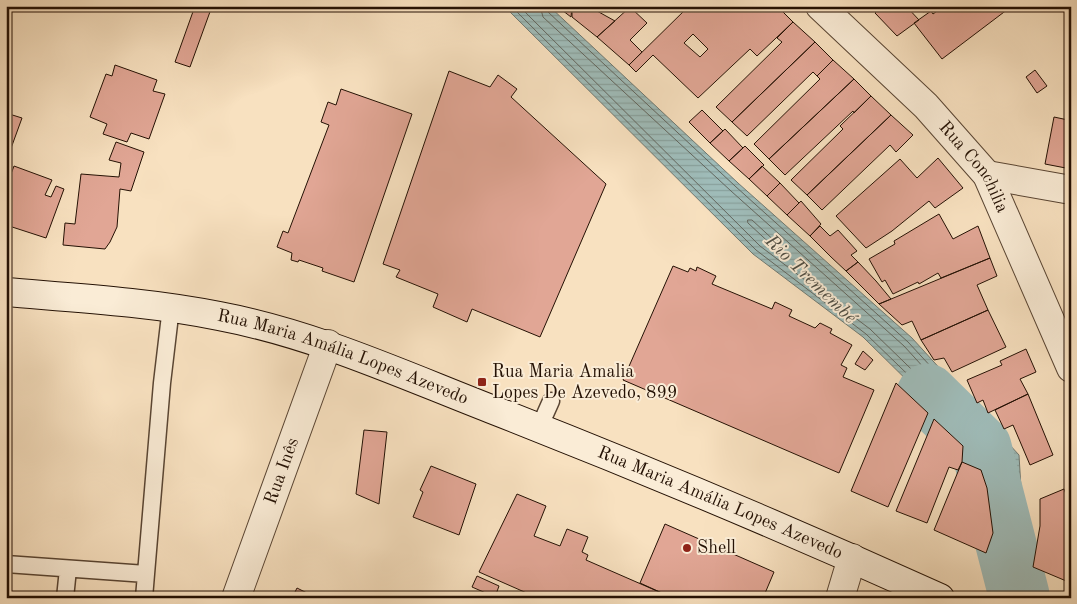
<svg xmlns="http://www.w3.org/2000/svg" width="1077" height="604" font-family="'Old Standard TT',serif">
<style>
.water{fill:url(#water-rules);stroke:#6e7871}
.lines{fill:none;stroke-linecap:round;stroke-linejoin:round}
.shore{stroke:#62665e;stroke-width:1}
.river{stroke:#9fbcb9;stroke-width:61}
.building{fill:#e1a695;stroke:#241104;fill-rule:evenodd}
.service-casing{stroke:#594533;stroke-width:19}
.minor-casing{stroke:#594533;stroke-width:30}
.secondary-casing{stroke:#241104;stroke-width:30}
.service{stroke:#faecd6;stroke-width:16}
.minor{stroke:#faecd6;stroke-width:28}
.secondary{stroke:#faecd6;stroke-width:28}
.poi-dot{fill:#8f2418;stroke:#faecd6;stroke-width:2}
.labels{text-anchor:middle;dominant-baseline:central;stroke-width:4;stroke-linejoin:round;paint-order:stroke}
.street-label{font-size:18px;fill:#241104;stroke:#faecd6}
.poi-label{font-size:18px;fill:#241104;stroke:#faecd6;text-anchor:start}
.water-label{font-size:19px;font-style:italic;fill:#4f4d43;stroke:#faecd6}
</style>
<defs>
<pattern id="water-rules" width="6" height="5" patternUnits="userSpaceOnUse" patternTransform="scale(1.25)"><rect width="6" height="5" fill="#9fbcb9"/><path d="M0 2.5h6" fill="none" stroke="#89a19d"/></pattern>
</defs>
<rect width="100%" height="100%" fill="#f8e1c0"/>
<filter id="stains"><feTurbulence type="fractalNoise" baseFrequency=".004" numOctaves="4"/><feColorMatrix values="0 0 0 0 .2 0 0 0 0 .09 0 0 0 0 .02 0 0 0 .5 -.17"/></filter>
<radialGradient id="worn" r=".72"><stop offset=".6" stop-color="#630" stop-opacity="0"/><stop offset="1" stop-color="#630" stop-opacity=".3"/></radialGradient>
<path class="water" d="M504 6H549L738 183 912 338 1019 455 1026 572 993 564 998 524 992 464 863 337 753 254Z"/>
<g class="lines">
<path class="shore" d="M511 6 756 250 866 334 996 460 1003 524 999 559 1020 564 1014 456 908 342 735 186 548 12 546 6
M519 6 760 246 870 329 975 431H979V428L904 346 731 191 543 17 540 6
M748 220H752L779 245V248L776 249 748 223Z
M1011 533 1014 554 1012 557 1006 554 1008 535Z"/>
<path class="river" d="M927 394 981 447 1019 595"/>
</g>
<path class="building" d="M195 6 211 9 190 67 175 62Z
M557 6H572L571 17 558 7Z
M572 6H588L615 21 597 37 572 17Z
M689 6H751L755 10 759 6H777L793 22 757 56 750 49 698 98 653 55 636 72 629 65ZM693 34 708 49 700 57 684 43Z
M882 6H906L919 20 897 36 875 13Z
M919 6H932L923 12Z
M944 6H1012L942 59 914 23 931 11 933 14Z
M630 7 647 23 630 40 642 52 629 65 597 37Z
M793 22 815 42 732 122 716 107 782 42 777 38Z
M815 42 833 60 817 76 813 72 747 136 732 122Z
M833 60 854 79 769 159 754 144 820 79 817 76Z
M115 65 157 80 153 91 165 94 149 139 131 133 127 142 103 134 107 124 90 117 106 74 112 76Z
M1035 70 1047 86 1037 93 1026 77Z
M449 71 490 87 498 75 517 89 511 97 606 184 540 337 472 309 467 322 433 307 438 294 396 277 400 270 383 264Z
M854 79 871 96 854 113 853 111 785 175 769 159Z
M341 89 412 114 354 282 322 271 323 268 299 260 298 262 291 260 292 253 277 247 283 231 288 233 329 125 321 122 328 102 336 105Z
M871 96 891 115 807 195 791 180 843 129 840 126Z
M1071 109V169L1045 164 1054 117 1068 120Z
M702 110 723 131 710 143 689 122Z
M6 113 22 118 6 162Z
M891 115 913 135 896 152 890 145 822 210 807 195Z
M725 129 743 148 729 161 710 143Z
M116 142 144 152 131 191 120 189 117 227 110 242 105 249 63 245 65 223 75 224 81 174 119 177 121 163 109 160Z
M745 146 764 165 749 179 729 161Z
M938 158 963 188 935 208 929 201 892 231 866 248 836 216 900 159 917 178Z
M14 166 52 180 45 195 51 197 56 186 64 189 46 238 6 225V187Z
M762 166 780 183 767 196 749 179Z
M780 183 799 203 787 215 767 196Z
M801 201 821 224 810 236 787 215Z
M939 214 953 239 978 226 990 258 941 278 938 273 919 284 918 282 893 294 885 280 882 282 869 259 895 244 894 241Z
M820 226 830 236 838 230 857 251 851 255 858 262 846 271 831 257 810 236Z
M1071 238V254L1067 253Z
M990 258 997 276 977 285 988 310 921 340 912 321 902 325 879 304Z
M858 262 876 281 891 299 879 304 846 271Z
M673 266 688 272 690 268 696 271 697 267 716 276 712 284 772 309 775 302 792 310 789 316 815 328 820 323 832 329 830 333 852 345 841 365 847 368 843 377 874 390 839 473 623 380Z
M988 310 1006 347 952 372 944 358 934 360 921 340Z
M1026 349 1036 372 1020 379 1028 394 988 413 983 400 977 403 967 380 1002 365 1000 361Z
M863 351 873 360 865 370 855 364Z
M896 383 928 413 888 507 851 491Z
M1028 394 1053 455 1030 465 1013 425 1004 429 995 410Z
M934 419 963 446 962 462 958 470 949 467 927 523 896 511Z
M364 430 387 432 379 504 356 494Z
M962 462 981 470 987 488 993 533 986 553 934 530Z
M431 466 476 484 459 535 413 517 423 492 420 490Z
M1064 489 1071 507V583L1033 567 1040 526V499Z
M517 494 546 506 534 536 560 546 567 529 588 537 582 552 588 555 586 560 673 598H538L479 572Z
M665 524 774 572 763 598H673L640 583Z
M477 576 499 586 495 597 472 587Z
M297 588 317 598H292Z"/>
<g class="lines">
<defs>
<path id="service" d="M539 428 551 401
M6 564 146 574 144 598
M146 574 162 383 171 307
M65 598 68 569"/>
<g id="minor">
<path id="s1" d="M820 6 926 106 987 175 1071 368"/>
<path d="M987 175 1071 190"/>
<path id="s2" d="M236 598 328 344"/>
<path d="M840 598 852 558"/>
</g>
<g id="secondary">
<path id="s3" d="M6 292C77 298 149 302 219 316 314 334 401 374 491 409 642 468 792 531 940 598"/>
</g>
</defs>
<use href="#service" class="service-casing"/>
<use href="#minor" class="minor-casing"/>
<use href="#secondary" class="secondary-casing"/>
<use href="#service" class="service"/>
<use href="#minor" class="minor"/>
<use href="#secondary" class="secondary"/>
</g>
<g class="poi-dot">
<rect x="477" y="377" width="10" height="10" rx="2.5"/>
<circle cx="687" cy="548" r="5"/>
</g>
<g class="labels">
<g class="street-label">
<text stroke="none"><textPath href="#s1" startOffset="224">Rua Conchilia</textPath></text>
<text stroke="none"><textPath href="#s3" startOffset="345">Rua Maria Amália Lopes Azevedo</textPath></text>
<text stroke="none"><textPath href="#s2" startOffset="135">Rua Inês</textPath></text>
<text stroke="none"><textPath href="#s3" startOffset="750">Rua Maria Amália Lopes Azevedo</textPath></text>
</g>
<g class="poi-label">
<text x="492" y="372">Rua Maria Amalia<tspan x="492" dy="21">Lopes De Azevedo, 899</tspan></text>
<text x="697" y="548">Shell</text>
</g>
<g class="water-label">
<text transform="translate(810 280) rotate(44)">Rio Tremembé</text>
</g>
</g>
<rect width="1077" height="604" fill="none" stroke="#f8e1c0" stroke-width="25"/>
<rect x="8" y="8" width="1062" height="589" fill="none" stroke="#241104" stroke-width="2.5"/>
<rect x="12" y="12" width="1052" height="579" fill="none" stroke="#241104"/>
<rect width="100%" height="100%" filter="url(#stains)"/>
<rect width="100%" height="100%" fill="url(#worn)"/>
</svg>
